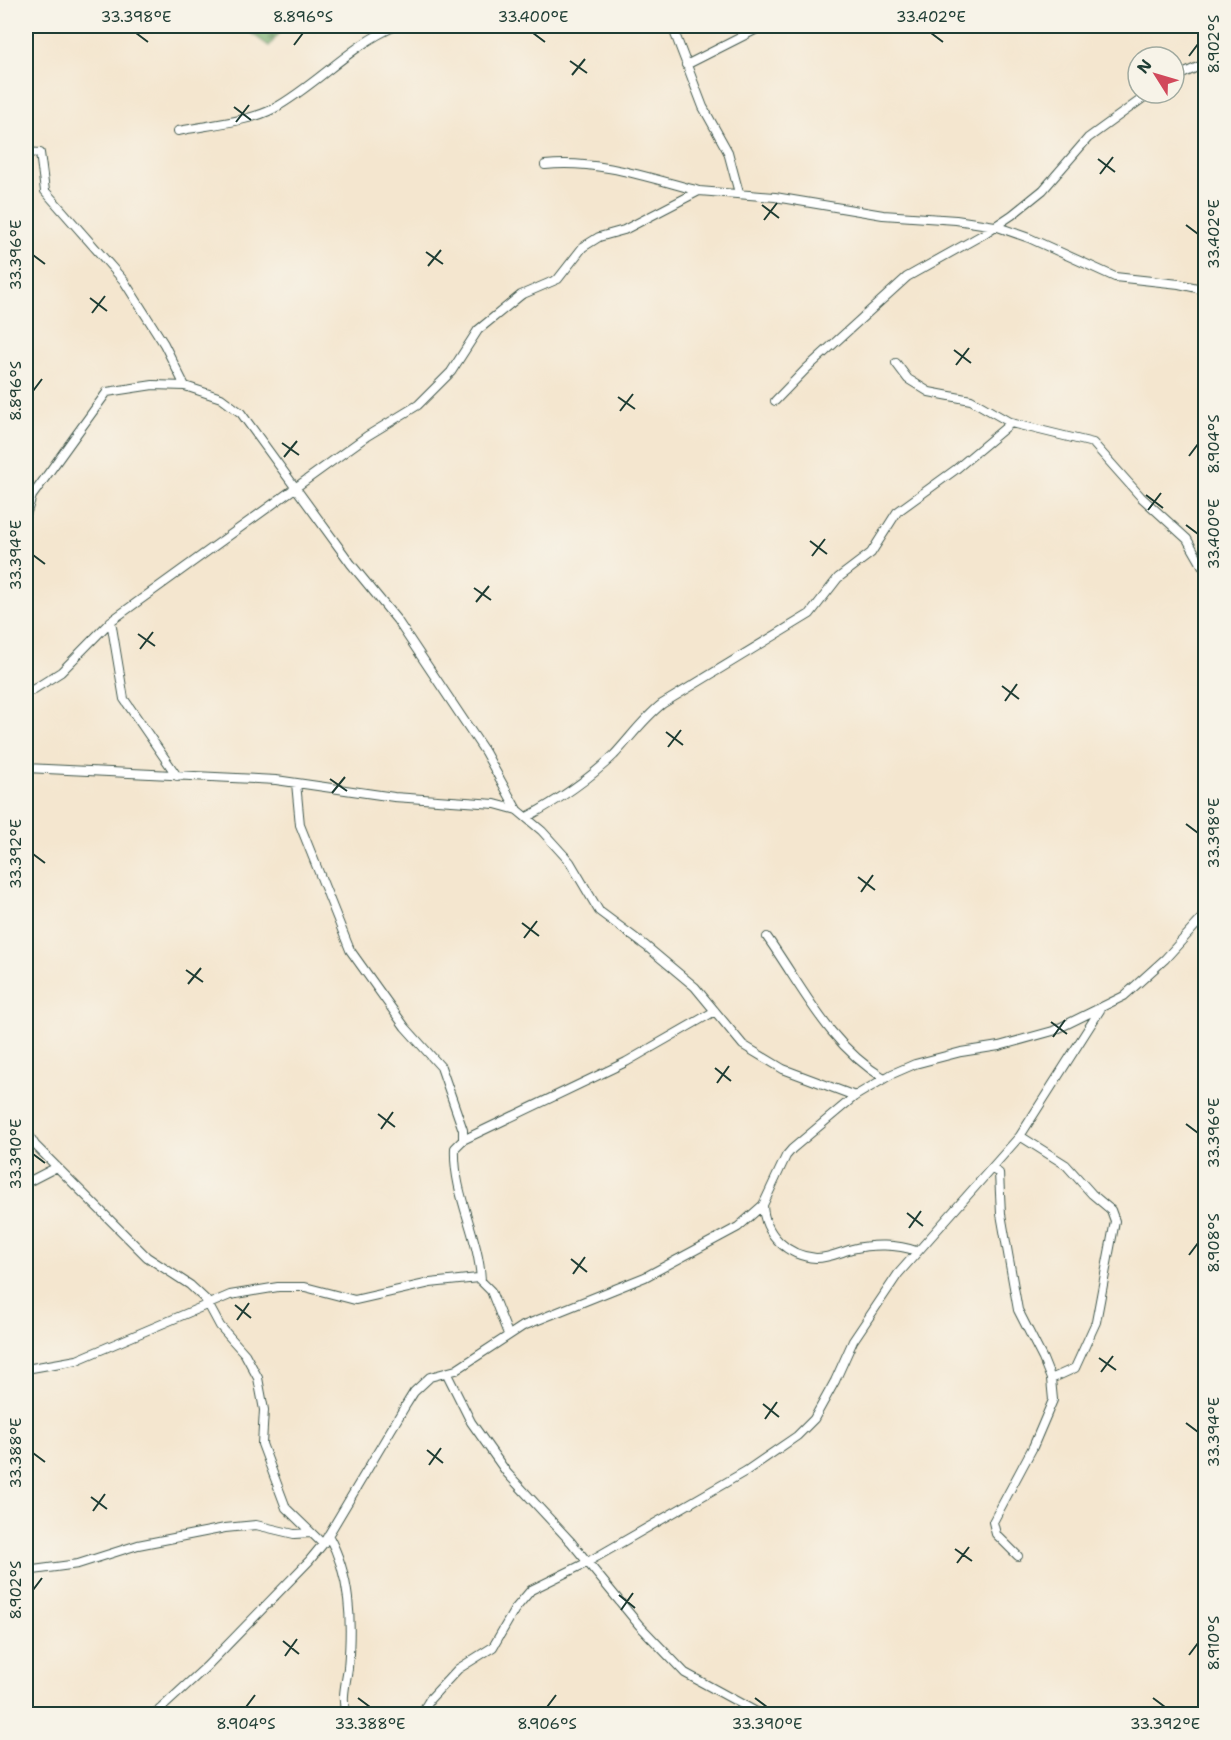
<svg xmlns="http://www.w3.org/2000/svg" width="1231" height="1740" font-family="'Shantell Sans',sans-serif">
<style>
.forest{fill:url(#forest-firs);stroke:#4c7852;stroke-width:1.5}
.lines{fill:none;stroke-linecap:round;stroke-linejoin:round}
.minor-casing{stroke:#3f564b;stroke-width:10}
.minor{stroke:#fff;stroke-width:8}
.ticks{fill:none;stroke:#1f3d34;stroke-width:2}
.neatline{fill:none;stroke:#1f3d34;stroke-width:2}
.ticks-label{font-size:15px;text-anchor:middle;fill:#1f3d34}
</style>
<defs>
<pattern id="forest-firs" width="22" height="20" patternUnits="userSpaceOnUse" patternTransform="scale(1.5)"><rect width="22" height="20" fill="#7ab270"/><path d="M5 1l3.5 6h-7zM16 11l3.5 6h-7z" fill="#63925d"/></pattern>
</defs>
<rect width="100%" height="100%" fill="#f7f3e8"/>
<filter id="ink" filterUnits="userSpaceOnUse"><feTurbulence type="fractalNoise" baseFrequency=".0167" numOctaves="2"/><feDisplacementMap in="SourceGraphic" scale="12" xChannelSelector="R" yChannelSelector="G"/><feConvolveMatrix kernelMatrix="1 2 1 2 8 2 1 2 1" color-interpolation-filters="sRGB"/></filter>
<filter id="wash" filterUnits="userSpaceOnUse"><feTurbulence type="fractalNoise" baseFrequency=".008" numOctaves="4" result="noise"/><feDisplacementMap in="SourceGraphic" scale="24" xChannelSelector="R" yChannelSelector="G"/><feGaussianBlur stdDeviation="1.35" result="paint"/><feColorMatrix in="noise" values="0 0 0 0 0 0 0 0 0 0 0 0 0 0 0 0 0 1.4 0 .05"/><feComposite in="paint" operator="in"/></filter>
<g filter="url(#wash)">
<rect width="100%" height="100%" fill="#f4e6cf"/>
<path class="forest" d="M242 26H285L269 46Z"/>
</g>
<g filter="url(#ink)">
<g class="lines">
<defs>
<path id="minor" d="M672 26 703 107 728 152 739 193
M686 65 763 26
M1174 78 1206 63
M178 131C207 125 248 122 273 109 317 85 350 45 396 26
M26 152 40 153 45 191 124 281 164 344 185 386
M545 165C596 159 650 178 699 191
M896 363 908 379 929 392 971 400 1011 423 1093 443 1141 497 1187 539 1206 572
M775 401 806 369 907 277 982 235 1012 215 1043 190 1088 138 1150 93
M26 485 32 496
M26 515 32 496 107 392 153 385 185 386 221 398 241 413 351 564 397 620 485 752 517 810
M111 621 124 699 177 776
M31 691 61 672 111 621 367 436 418 405 451 372 478 330 521 295 558 279 583 247 599 237 624 230 699 191 775 197 883 215 956 220 995 226 1029 238 1115 277 1179 284 1206 290
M26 768 276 780 394 797 495 804 517 810 542 831 570 862 599 911 646 946 695 987 743 1045 783 1069 855 1096
M296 783 300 825 350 950 405 1027 441 1067 463 1130V1140L455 1148C453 1195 479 1235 481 1281
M527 817C559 800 588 780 614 755 630 738 643 719 662 704L810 614 838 578 871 553 897 512 955 470 1011 423
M767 937C803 988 829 1045 884 1078
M26 1130 35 1145 147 1257 190 1285 206 1300 220 1326 245 1354 258 1378 264 1410 262 1444 286 1508 323 1544
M1020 1136 1066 1165 1092 1194 1111 1210 1115 1221 1096 1322 1075 1368 1051 1379
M463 1140 626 1062 715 1011
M992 1169 999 1173 1001 1214 1018 1310 1043 1359 1051 1379 1053 1400 1033 1447 993 1522 996 1534 1018 1556
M26 1183 57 1167
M763 1205C764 1234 787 1256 816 1258 829 1258 841 1252 852 1249 871 1244 898 1244 916 1251
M26 1369 77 1360 230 1295 278 1287H305L355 1300 430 1283 478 1278 491 1291 508 1334
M447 1374 471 1422 507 1473 571 1542 639 1625 685 1673 760 1714
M328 1535C351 1576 352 1622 348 1668 346 1683 341 1699 346 1714
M26 1571 78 1564 138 1545 225 1528 256 1525 294 1534 311 1533
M155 1714 206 1667 309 1561 323 1544 404 1408 414 1392 430 1377 456 1370 523 1326 645 1277 738 1227 763 1205 786 1156 792 1149 855 1096 892 1074 915 1064 961 1052 999 1046 1053 1031 1124 996 1165 959 1206 914
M421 1714 430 1699 458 1669 493 1647 515 1609 531 1590 586 1563 746 1471 797 1436 814 1419 835 1381 853 1341 898 1274 1020 1136 1100 1010"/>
</defs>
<use href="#minor" class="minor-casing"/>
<use href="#minor" class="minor"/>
</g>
</g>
<path class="ticks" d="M136 33 148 42M533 33 545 42M931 33 943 42M294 45 303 33M1189 56 1198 44M570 61 587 73M572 75 585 59M234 107 251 120M236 122 249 105M1098 159 1115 172M1100 174 1113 157M762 205 779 218M764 220 777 203M1186 225 1198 234M426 252 443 264M33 255 45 264M428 266 441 250M90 298 107 311M92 313 105 296M954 350 971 363M956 365 969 348M33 391 42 379M618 397 635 409M620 411 633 394M282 443 299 455M1189 456 1198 444M284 457 297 441M1146 495 1163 508M1148 510 1161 493M1186 525 1198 534M810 541 827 554M33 555 45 564M812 556 825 539M474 588 491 600M476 602 489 586M138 634 155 646M140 649 153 632M1002 686 1019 699M1005 701 1017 684M666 732 683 745M668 747 681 730M330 779 347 791M332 793 345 777M1186 824 1198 833M33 854 45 863M858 877 875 890M861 892 873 875M522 923 539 936M524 938 537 921M186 970 203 982M188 984 201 968M1051 1022 1067 1034M1053 1037 1065 1020M715 1068 731 1081M717 1083 729 1066M378 1114 395 1127M1186 1124 1198 1133M381 1129 393 1112M33 1154 45 1163M907 1213 923 1226M909 1228 921 1211M1189 1255 1198 1243M571 1259 587 1272M573 1274 585 1257M235 1305 251 1318M237 1320 249 1303M1099 1358 1116 1370M1101 1372 1113 1356M763 1404 779 1417M765 1419 777 1402M1186 1423 1198 1432M427 1450 443 1463M33 1453 45 1462M429 1465 441 1448M91 1497 107 1509M93 1511 105 1494M955 1549 972 1561M957 1563 969 1547M33 1590 42 1578M619 1595 635 1608M621 1610 633 1593M283 1641 299 1654M1189 1655 1198 1643M285 1656 297 1639M358 1698 370 1707M755 1698 767 1707M1153 1698 1165 1707M246 1707 255 1695M547 1707 556 1695"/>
<rect width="1231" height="1740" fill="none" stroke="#f7f3e8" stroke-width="66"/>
<g transform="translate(1156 75) rotate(307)"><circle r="28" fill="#f7f3e8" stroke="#a1aaa0" stroke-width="1.5"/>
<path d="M0-4.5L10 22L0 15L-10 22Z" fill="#d1495b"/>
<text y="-9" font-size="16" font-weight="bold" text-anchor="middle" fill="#1f3d34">N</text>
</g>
<rect x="33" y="33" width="1165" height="1674" class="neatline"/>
<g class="ticks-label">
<text x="136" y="22">33.398°E</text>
<text x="303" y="22">8.896°S</text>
<text x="533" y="22">33.400°E</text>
<text x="931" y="22">33.402°E</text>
<text transform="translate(1214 44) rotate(-90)" y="5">8.902°S</text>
<text transform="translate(1214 234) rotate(-90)" y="5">33.402°E</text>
<text transform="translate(16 255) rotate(-90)" y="5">33.396°E</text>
<text transform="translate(16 391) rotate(-90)" y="5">8.896°S</text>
<text transform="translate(1214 444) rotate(-90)" y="5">8.904°S</text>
<text transform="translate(1214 534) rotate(-90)" y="5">33.400°E</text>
<text transform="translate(16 555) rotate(-90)" y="5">33.394°E</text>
<text transform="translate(1214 833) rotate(-90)" y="5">33.398°E</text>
<text transform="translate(16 854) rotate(-90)" y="5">33.392°E</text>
<text transform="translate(1214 1133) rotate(-90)" y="5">33.396°E</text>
<text transform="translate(16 1154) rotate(-90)" y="5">33.390°E</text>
<text transform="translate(1214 1243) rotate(-90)" y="5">8.908°S</text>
<text transform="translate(1214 1432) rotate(-90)" y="5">33.394°E</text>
<text transform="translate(16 1453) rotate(-90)" y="5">33.388°E</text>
<text transform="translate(16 1590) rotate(-90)" y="5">8.902°S</text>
<text transform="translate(1214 1643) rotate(-90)" y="5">8.910°S</text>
<text x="246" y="1729">8.904°S</text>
<text x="370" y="1729">33.388°E</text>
<text x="547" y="1729">8.906°S</text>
<text x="767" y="1729">33.390°E</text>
<text x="1165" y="1729">33.392°E</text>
</g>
</svg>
